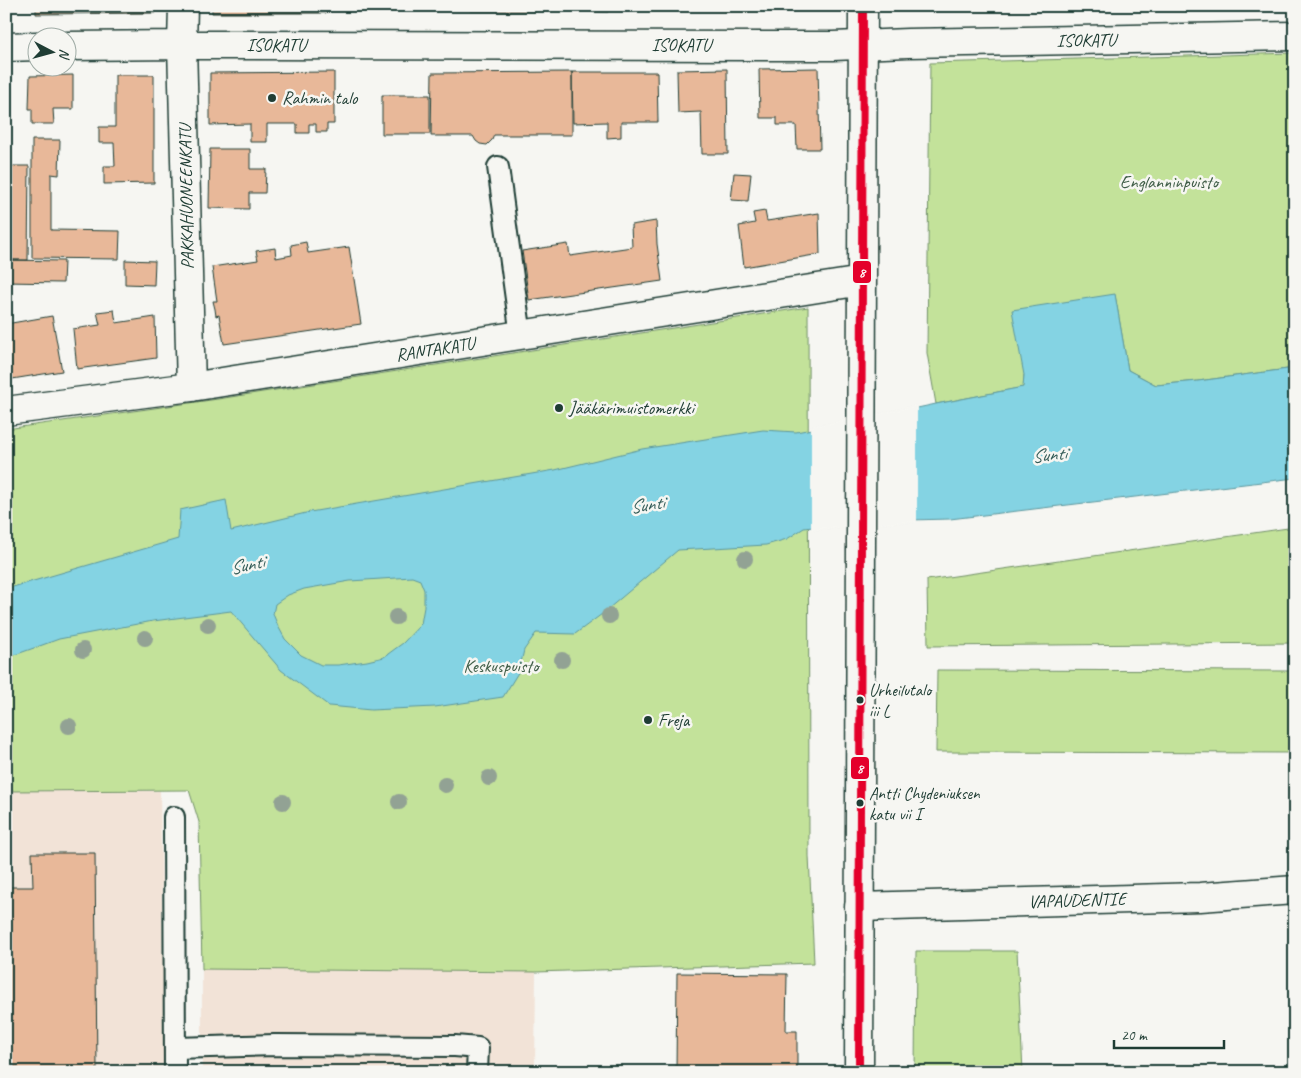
<svg xmlns="http://www.w3.org/2000/svg" width="1301" height="1078" font-family="Caveat,sans-serif">
<style>
.built{fill:#f2e3d7}
.green{fill:#c3e29a;stroke:#719067}
.water{fill:#84d3e3;stroke:#5c979d;fill-rule:evenodd}
.pier{fill:#f6f6f2}
.building{fill:#e8b899;stroke:#1f3d34}
.lines{fill:none;stroke-linecap:round;stroke-linejoin:round}
.lane-casing{stroke:#1f3d34;stroke-width:24}
.street-casing{stroke:#1f3d34;stroke-width:31}
.secondary-casing{stroke:#1f3d34;stroke-width:31}
.lane{stroke:#f6f6f2;stroke-width:20}
.street{stroke:#f6f6f2;stroke-width:28}
.secondary{stroke:#f6f6f2;stroke-width:28}
.bus-1-casing{stroke:#f6f6f2;stroke-width:11}
.bus-1{stroke:#e4002b;stroke-width:8}
.tree{fill:#92a294}
.poi-dot{fill:#1f3d34;stroke:#f6f6f2;stroke-width:2}
.labels{text-anchor:middle;dominant-baseline:central;stroke-width:5;stroke-linejoin:round;paint-order:stroke}
.bus-label{font-size:17px;fill:#1f3d34;stroke:#f6f6f2;text-anchor:start}
.street-label{font-size:18px;fill:#1f3d34;stroke:#f6f6f2}
.poi-label{font-size:18px;fill:#1f3d34;stroke:#f6f6f2;text-anchor:start}
.park-label{font-size:18px;fill:#405e48;stroke:#f6f6f2}
.water-label{font-size:19px;font-style:italic;fill:#335b57;stroke:#f6f6f2}
.line-badge{stroke:#f6f6f2;stroke-width:2}
.badge-label{font-size:14px;text-anchor:middle;font-weight:bold;fill:#fff}
</style>
<rect width="100%" height="100%" fill="#f6f6f2"/>
<filter id="ink" filterUnits="userSpaceOnUse"><feTurbulence type="fractalNoise" baseFrequency=".02" numOctaves="2"/><feDisplacementMap in="SourceGraphic" scale="10" xChannelSelector="R" yChannelSelector="G"/><feConvolveMatrix kernelMatrix="1 2 1 2 8 2 1 2 1" color-interpolation-filters="sRGB"/></filter>
<g filter="url(#ink)">
<path class="built" d="M6 791H160L165 1072H6Z
M202 969 536 972 535 1072H202Z"/>
<path class="green" d="M1295 53V368L1198 381 1156 385 1128 370 1115 295 1024 375V387L936 404 927 353 930 63Z
M808 307 809 856 814 963 536 972 202 969 199 822 189 790 6 791V429L218 399Z
M1295 527V643L928 646 927 580Z
M937 670 1295 671V753L936 752Z
M916 951H1017L1023 1072H915Z"/>
<path class="water" d="M1115 294 1128 370 1156 385 1198 381 1295 368V478L950 519 870 521 804 528 787 539 766 545 678 550 602 614 575 634 536 633 524 650 519 671 503 697 435 707 371 710 329 706 281 670 231 611 153 621 59 639 6 658V589L178 539 180 510 226 500 231 531 310 512 555 470 642 449 763 430 796 432 871 418 936 404 1023 387 1024 375 1012 310ZM412 577 420 580 424 590V607L421 624 403 643 384 657 367 661 338 665H321L301 655 285 639 278 626 273 614 275 604 288 595 304 589 350 581Z"/>
<path class="pier" d="M917 405V522L871 524 811 530V426L870 416Z"/>
<path class="building" d="M36 6H155V13L36 14Z
M212 6H326V13H212Z
M335 6H445V10L335 9Z
M471 6H536V11H471Z
M562 6H608V12L562 11Z
M725 6H813V10L725 11Z
M1097 6H1215V7L1097 8Z
M818 68 820 149H797L796 125H777V118H760L759 69Z
M727 69 728 154H702L701 112 678 113 677 70Z
M334 72V124H327V132H316V124H309V133H297V124H267V142H250V124L210 125V73Z
M572 72V135H494L492 140 487 145 480 144 476 141 473 136H431L432 73Z
M572 72H657L658 122H621V137L607 138V122L573 123Z
M73 75V109H53L54 124H32V109H29L30 76Z
M115 75H154V183L104 184V166H115L114 143H99V127H115Z
M382 95H430V134H382Z
M32 140H60L59 175 51 174V230L120 231 119 259 32 258Z
M210 149H250V169H266L265 193H249V209L209 208Z
M6 166H29L28 260H6Z
M734 173 751 174 748 201 731 200Z
M765 211 767 221 819 213 820 254 744 267 739 226 755 223 753 213Z
M656 221 657 244 662 281 529 300 522 251 568 244 570 256 632 247 631 225Z
M306 242 308 253 349 247 361 324 224 344 219 315 216 316 215 309 213 301H217L212 267 258 260 256 251 275 248 276 258 292 255 291 245Z
M6 260 64 261 63 283 6 282Z
M125 260 155 261 154 285 125 284Z
M114 310 116 323 155 317 156 358 77 369 73 329 100 325 97 312Z
M52 316 62 371 6 380V324Z
M32 853H95L97 1072H6V887H33Z
M677 973 787 974 786 1031H797V1072H676Z"/>
<g class="lines">
<defs>
<path id="lane" d="M498 167 521 336
M174 817 175 1072
M175 1048 275 1045 455 1046 478 1048 477 1072"/>
<path id="street" d="M183 6 182 45 191 387
M68 46 182 45 833 46 908 43 1295 36
M6 47 38 46
M859 907 1200 897 1295 890"/>
<path id="secondary" d="M6 411 191 387 862 281
M859 1072 863 6"/>
</defs>
<use href="#lane" class="lane-casing"/>
<use href="#street" class="street-casing"/>
<use href="#secondary" class="secondary-casing"/>
<use href="#lane" class="lane"/>
<use href="#street" class="street"/>
<use href="#secondary" class="secondary"/>
<defs>
<path id="bus-1" d="M859 1072 863 6"/>
</defs>
<use href="#bus-1" class="bus-1-casing"/>
<use href="#bus-1" class="bus-1"/>
</g>
<g class="tree">
<circle cx="745" cy="559" r="8"/>
<circle cx="609" cy="616" r="8"/>
<circle cx="396" cy="617" r="8"/>
<circle cx="208" cy="625" r="8"/>
<circle cx="145" cy="638" r="8"/>
<circle cx="83" cy="650" r="8"/>
<circle cx="562" cy="660" r="8"/>
<circle cx="69" cy="726" r="8"/>
<circle cx="489" cy="778" r="8"/>
<circle cx="445" cy="785" r="8"/>
<circle cx="283" cy="802" r="8"/>
<circle cx="399" cy="802" r="8"/>
</g>
</g>
<g class="poi-dot">
<circle cx="272" cy="98" r="5"/>
<circle cx="559" cy="408" r="5"/>
<circle cx="860" cy="700" r="4.5"/>
<circle cx="648" cy="720" r="5"/>
<circle cx="860" cy="803" r="4.5"/>
</g>
<g class="labels">
<g class="bus-label">
<text x="869" y="690">Urheilutalo<tspan x="869" dy="21">iii L</tspan></text>
<text x="869" y="793">Antti Chydeniuksen<tspan x="869" dy="21">katu vii I</tspan></text>
</g>
<g class="street-label">
<text transform="translate(1086 40) rotate(-1)">ISOKATU</text>
<text x="276" y="45">ISOKATU</text>
<text x="681" y="45">ISOKATU</text>
<text transform="translate(186 197) rotate(-91)">PAKKAHUONEENKATU</text>
<text transform="translate(435 349) rotate(-9)">RANTAKATU</text>
<text transform="translate(1077 900) rotate(-2)">VAPAUDENTIE</text>
</g>
<g class="poi-label">
<text x="282" y="98">Rahmin talo</text>
<text x="569" y="408">Jääkärimuistomerkki</text>
<text x="658" y="720">Freja</text>
</g>
<g class="park-label">
<text x="1169" y="182">Englanninpuisto</text>
<text x="501" y="666">Keskuspuisto</text>
</g>
<g class="water-label">
<text transform="translate(1049 455) rotate(-6)">Sunti</text>
<text transform="translate(647 505) rotate(-9)">Sunti</text>
<text transform="translate(247 565) rotate(-12)">Sunti</text>
</g>
</g>
<g class="line-badge">
<rect x="852" y="260" width="20" height="24" rx="5" fill="#e4002b"/>
<rect x="850" y="756" width="20" height="24" rx="5" fill="#e4002b"/>
</g>
<g class="badge-label">
<text x="862" y="277">8</text>
<text x="860" y="773">8</text>
</g>
<rect width="1301" height="1078" fill="none" stroke="#f6f6f2" stroke-width="25"/>
<rect x="12" y="12" width="1276" height="1053" fill="none" stroke="#1f3d34" stroke-width="2" filter="url(#ink)"/>
<g transform="translate(52 52) rotate(96)"><circle r="24" fill="#f6f6f2" stroke="#a0aca6"/>
<path d="M0-4L9 19L0 12L-9 19Z" fill="#1f3d34"/>
<text y="-8" font-size="14" font-weight="bold" text-anchor="middle" fill="#1f3d34">N</text>
</g>
<path d="M1114 1040v8h110v-8" fill="none" stroke="#1f3d34" stroke-width="2.5"/>
<text x="1121" y="1040" font-size="15" fill="#1f3d34" stroke="#f6f6f2" stroke-width="4" paint-order="stroke">20 m</text>
</svg>
